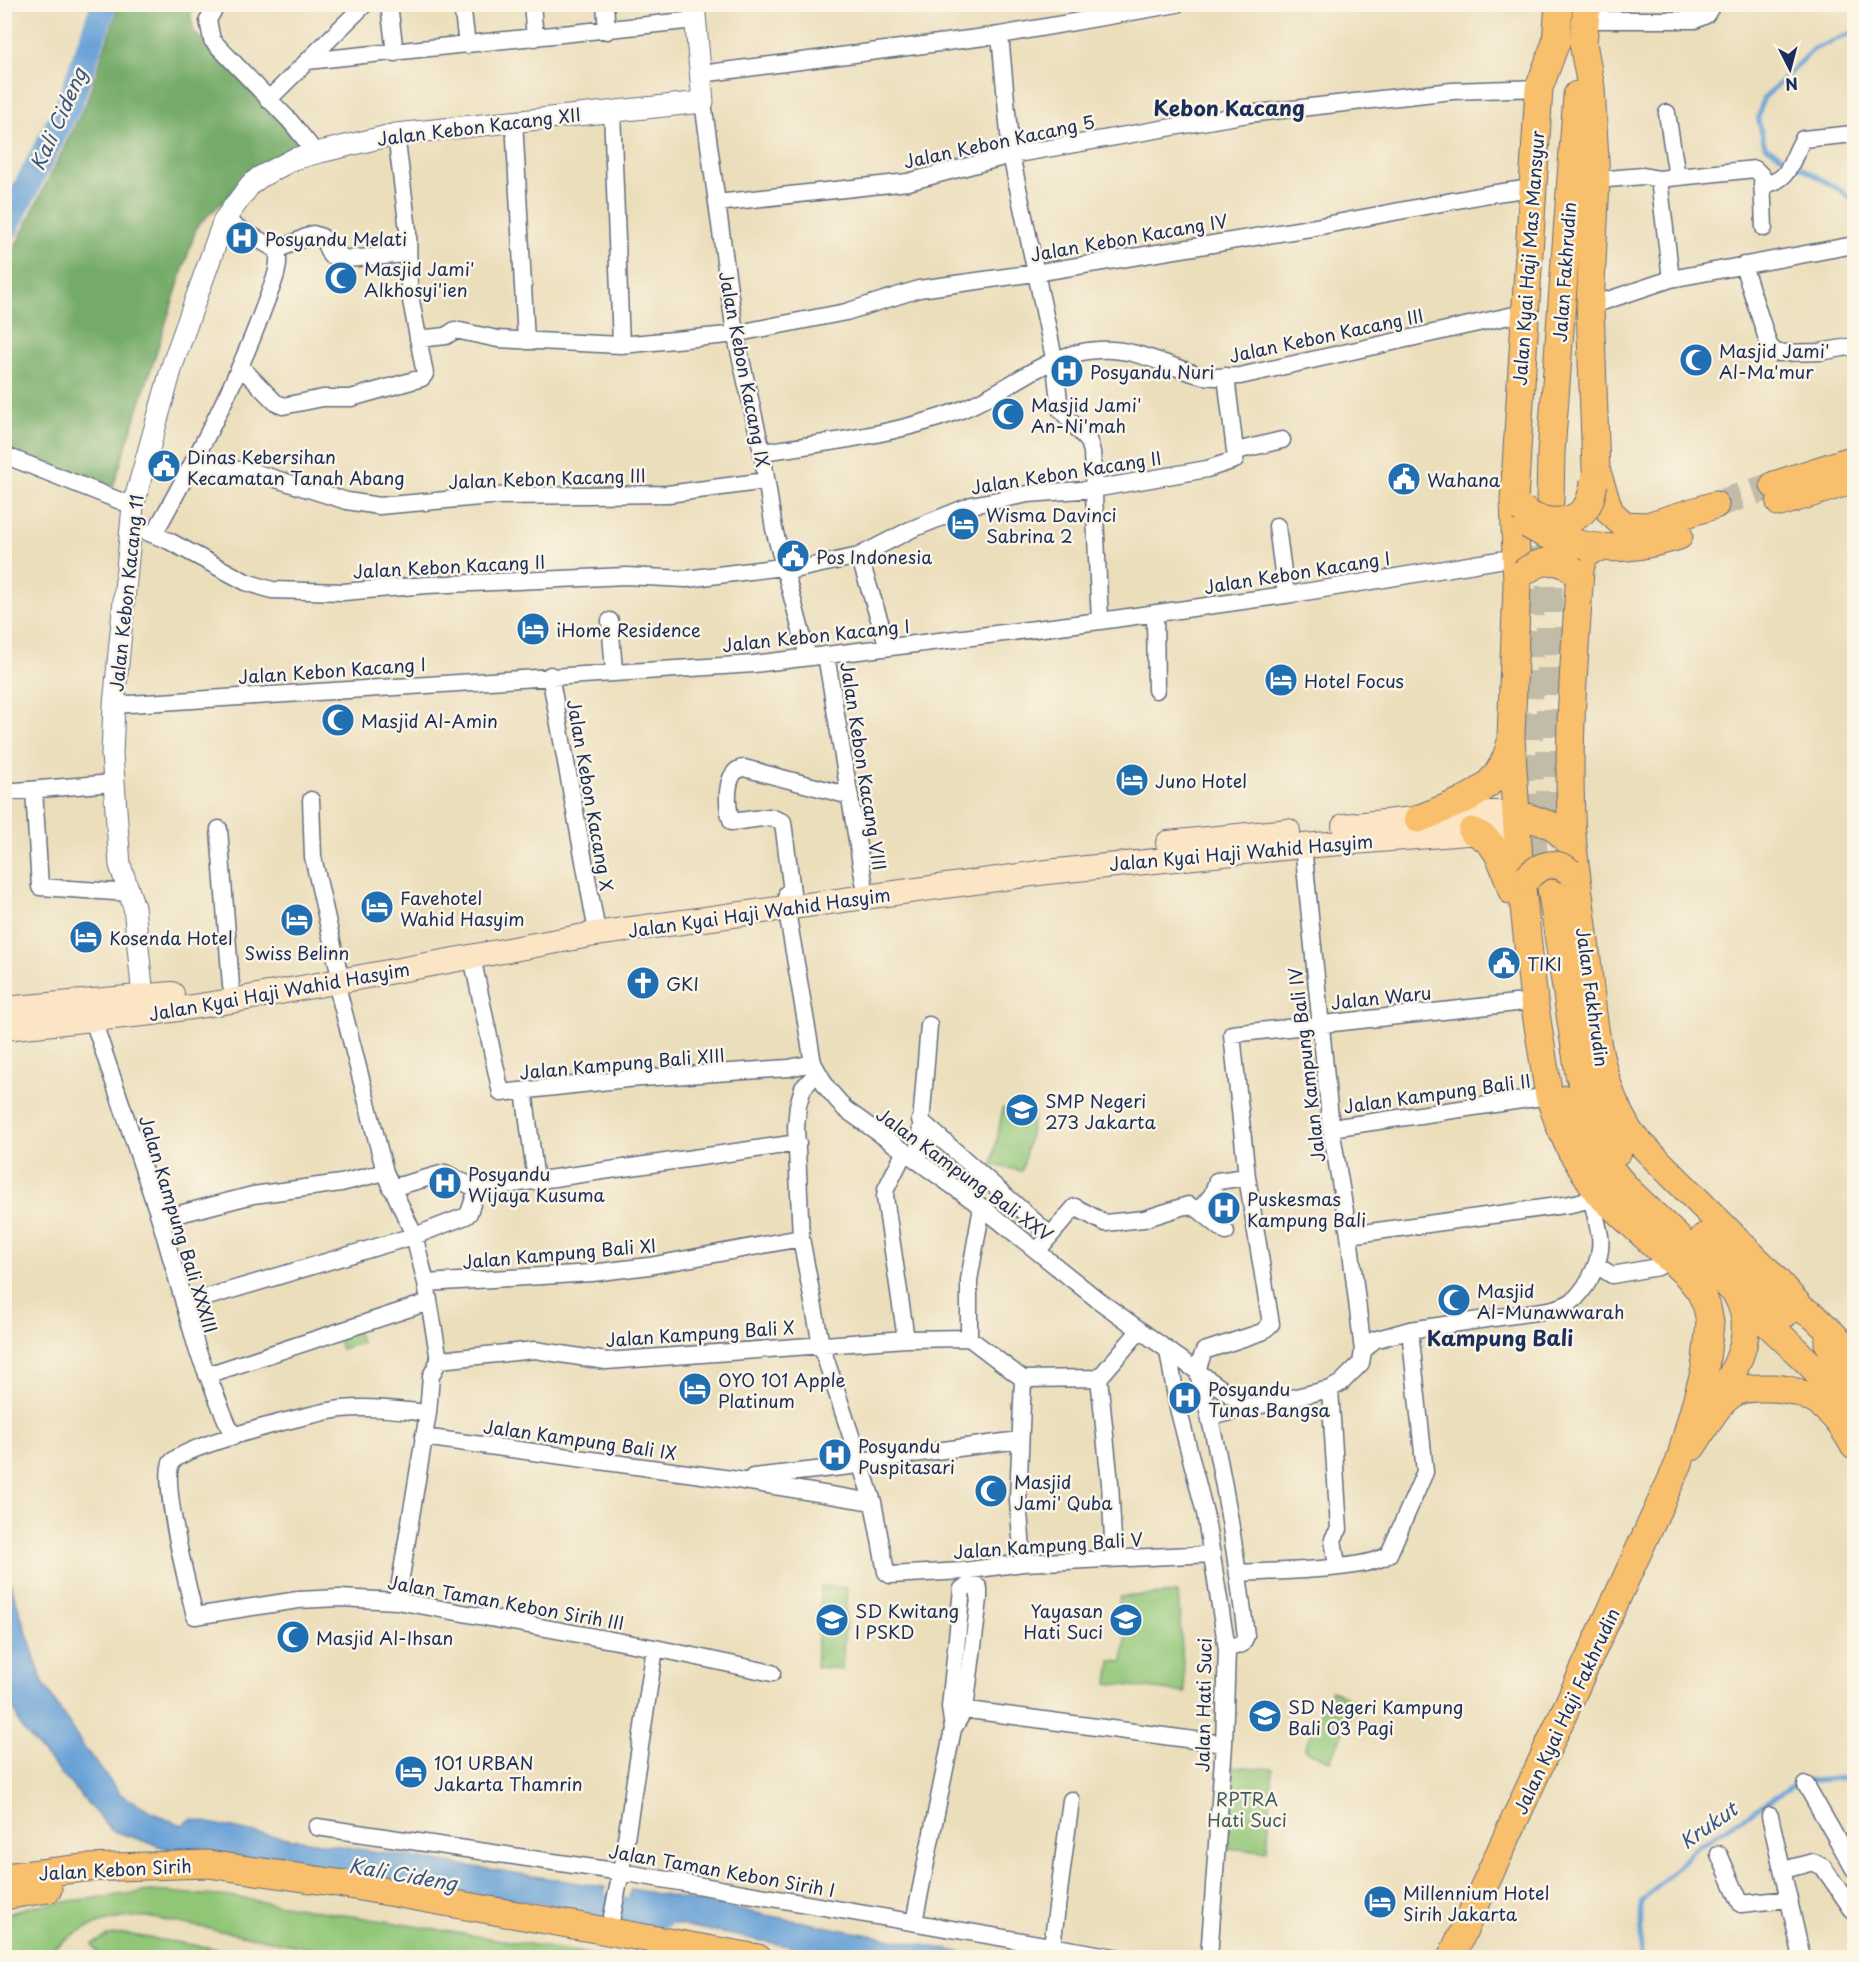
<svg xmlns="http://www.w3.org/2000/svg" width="1859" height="1962" font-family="'Playpen Sans',sans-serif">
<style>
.green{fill:#91c677;stroke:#567a6a;stroke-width:1.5}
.forest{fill:#74ab68;stroke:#486d63;stroke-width:1.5}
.water{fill:#67a1d7;stroke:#41689a;stroke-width:1.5}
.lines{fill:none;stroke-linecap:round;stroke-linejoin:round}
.stream{stroke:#67a1d7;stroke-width:4.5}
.river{stroke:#67a1d7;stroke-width:26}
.primary-tunnel{stroke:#c1bba8;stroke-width:27;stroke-dasharray:27 14;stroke-linecap:butt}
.minor-casing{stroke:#646c7f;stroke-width:19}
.tertiary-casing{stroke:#646c7f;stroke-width:23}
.secondary-casing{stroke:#646c7f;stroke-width:26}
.primary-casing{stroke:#646c7f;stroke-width:29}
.minor{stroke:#fff;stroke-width:16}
.tertiary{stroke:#fff;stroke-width:21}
.secondary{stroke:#fce5c4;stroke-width:24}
.primary{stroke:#f8bf6c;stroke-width:27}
.primary-bridge-casing{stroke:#646c7f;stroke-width:29;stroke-linecap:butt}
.primary-bridge{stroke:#f8bf6c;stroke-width:27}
.labels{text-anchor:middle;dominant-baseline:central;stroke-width:5;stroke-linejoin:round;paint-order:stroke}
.street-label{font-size:18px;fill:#1b2f5e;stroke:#fcf5e5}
.poi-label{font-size:18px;fill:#1b2f5e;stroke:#fcf5e5;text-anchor:start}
.park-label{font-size:18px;fill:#3e5c66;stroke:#fcf5e5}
.water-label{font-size:20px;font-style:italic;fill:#365788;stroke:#fcf5e5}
.quarter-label{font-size:21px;font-weight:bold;fill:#1b2f5e;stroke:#fcf5e5}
</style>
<rect width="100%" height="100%" fill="#fcf5e5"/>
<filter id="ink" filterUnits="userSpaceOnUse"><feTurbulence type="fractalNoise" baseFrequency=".0167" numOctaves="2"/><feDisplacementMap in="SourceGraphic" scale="12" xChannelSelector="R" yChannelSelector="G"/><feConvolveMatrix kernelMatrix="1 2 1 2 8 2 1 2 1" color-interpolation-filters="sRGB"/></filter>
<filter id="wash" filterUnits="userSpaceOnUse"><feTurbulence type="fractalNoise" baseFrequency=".008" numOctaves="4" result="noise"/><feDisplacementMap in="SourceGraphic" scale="24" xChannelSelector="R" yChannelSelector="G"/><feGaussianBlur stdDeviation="1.35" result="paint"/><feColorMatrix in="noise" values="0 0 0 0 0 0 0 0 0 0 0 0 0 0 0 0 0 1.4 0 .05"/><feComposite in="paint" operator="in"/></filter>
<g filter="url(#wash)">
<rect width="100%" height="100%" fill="#ebdebb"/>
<path class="green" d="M1003 1108 1034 1114 1022 1171 992 1165Z
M354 1321 361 1343 341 1349 334 1328Z
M821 1586 847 1588 842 1669 816 1667Z
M1178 1593 1185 1693 1108 1683 1111 1661 1123 1662 1128 1619 1117 1617 1120 1597Z
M1331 1690 1357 1702 1330 1761 1304 1750Z
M1227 1766 1273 1769 1267 1851 1221 1848Z
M151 1891 232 1897 608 1957H357L147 1917C107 1915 73 1930 43 1957H5V1915L31 1906Z
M125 1934 268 1957H101L92 1944 108 1936Z"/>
<path class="forest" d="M119 5H198L190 14 194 32 300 143 260 167 197 226 113 487 5 446 4 269 86 103Z"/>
<path class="water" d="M4 1563 43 1683 82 1745 120 1794 163 1818 183 1825 191 1819 255 1833 605 1887 600 1911 189 1856 111 1830 22 1729 5 1688Z
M631 1889 985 1957H843L626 1914Z"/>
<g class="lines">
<path class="stream" d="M1854 32 1814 49 1763 99 1758 119 1765 146 1843 192 1854 202
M1641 1958V1902L1698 1846 1799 1782 1854 1777"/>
<path class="river" d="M4 231 70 102 104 4
M566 1900 660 1916"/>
</g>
</g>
<g filter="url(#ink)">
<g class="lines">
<path class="primary-tunnel" d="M1715 505 1774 485
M1532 507 1529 754 1536 890
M1549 545 1550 836"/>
<defs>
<path id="minor" d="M217 4 208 20 212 40 290 121 316 153
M389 4 395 53
M462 4 467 45
M532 4 535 38
M605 4 607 31
M1585 20H1695L1706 15 1713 4
M1000 35 1011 155 1054 358 1060 409 1089 442 1092 452 1100 621
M307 61 695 20
M701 74 1000 35 1177 4
M268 100 365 4
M703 102 735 333 762 452 774 529 808 657
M612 110 621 345
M1667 113 1677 177
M514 120 526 341
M1659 179 1671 279
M1596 180 1643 176 1659 179 1755 169 1762 176 1764 228
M1762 185C1791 181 1789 163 1803 139L1854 134
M717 203 908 182 1011 155 1248 114 1452 91 1539 88
M224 220 277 250
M277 250 313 234 322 237 330 255 338 254 346 259 408 254
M1743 265 1769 345 1776 353 1820 352 1854 346
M1590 306 1671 279 1854 245
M418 339 446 336 455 330 498 339 621 345 728 335 846 312 919 289 1035 273 1310 228 1489 194 1532 188
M241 367 275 402 283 406 323 398H351L422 378 425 374 409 290 408 230 396 134
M1226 376 1235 451
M762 452C827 443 897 434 958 411 1008 393 1043 353 1098 350 1134 347 1167 366 1199 375 1211 379 1228 376 1240 376L1523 313
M4 455 133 506
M190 470H247L347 501 379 506 491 496 668 494 766 481
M132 526 169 541 246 582 272 590 343 592 427 585 626 576 686 579 782 567
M1277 526 1286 595
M154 534C195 460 235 387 264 307 270 290 282 268 277 250
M859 556 888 647
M784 572 859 556 910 530 972 505 1028 494 1094 489 1207 469 1235 460 1236 451 1282 440
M1155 613 1156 690
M610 621 614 671
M826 655 864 882
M550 675 595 921
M114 705 754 664 1100 621 1299 593 1517 557
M34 790 40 887 130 893
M4 792 113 783
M311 800 313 857 338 968
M219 829 231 986
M1303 846 1331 1128 1349 1235 1363 1351
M792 892 783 822 770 817 732 822C726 808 724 769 744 768L850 796
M787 893 788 917 813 1063 827 1088 845 1109 982 1207 1098 1300 1247 1407
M472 957 501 1093 627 1079 789 1068 813 1063
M336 982 385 1172 414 1235 426 1283 439 1360 431 1376 428 1413 397 1601
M93 1020 160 1219 198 1352 233 1437
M817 1073 803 1088 798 1105 796 1127 801 1238 821 1345 873 1502 886 1572 890 1575 963 1571 1023 1563 1212 1554
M524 1091 536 1181
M920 1120 1050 1235
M1331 1128 1549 1096
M905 1151 886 1189 885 1197 906 1339
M918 1161 929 1025
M391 1188 445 1173 477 1189 798 1143
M1199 1210 1212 1195 1217 1181 1247 1177
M160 1219 253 1195 341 1183 385 1172
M1349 1235 1571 1204 1592 1199 1598 1193
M1038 1250 1075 1207 1105 1223 1144 1219 1188 1205 1199 1210 1226 1232
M1596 1265 1612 1275 1658 1267 1669 1257
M426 1283 592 1273 649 1266 801 1238
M184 1304 417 1235 466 1216 469 1213 477 1189
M969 1338 1023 1379 1099 1378 1140 1330
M969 1338V1280L982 1207
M1168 1351 1178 1408 1205 1513 1227 1649 1224 1744 1209 1958
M439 1360 535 1350 606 1361 906 1339 969 1338
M1197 1370 1204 1351 1262 1332 1271 1324 1247 1177 1232 1034 1534 1001
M1197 1370C1222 1456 1235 1547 1246 1636L1242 1644 1227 1649
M207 1375 429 1302
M1099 1378 1110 1483 1114 1558
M1023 1379 1018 1500 1023 1563
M1330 1389 1339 1529 1333 1539 1337 1566
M428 1413C399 1410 371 1406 342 1409 319 1411 178 1447 171 1463 162 1486 188 1588 195 1616L298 1600 339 1598 397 1601 655 1648 772 1673
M1210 1417 1330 1389 1341 1383 1361 1363 1363 1351 1374 1340 1410 1330 1549 1310C1558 1308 1568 1305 1575 1299 1590 1283 1603 1258 1600 1236 1598 1224 1594 1211 1592 1199
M423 1437 731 1479 873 1502
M753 1477 851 1466 868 1460 1019 1440
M1239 1573C1270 1571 1368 1571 1389 1554L1425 1472 1410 1330
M954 1708 1224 1744
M1806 1785 1854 1869
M1770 1816 1802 1958
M317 1827 621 1872 1120 1958
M1719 1854 1741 1904 1790 1899
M1784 1870 1813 1862 1823 1867 1854 1912
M914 1922 953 1729 950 1707 962 1589 973 1583 979 1588V1599L965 1709 953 1729
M609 1931 621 1872 655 1648
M1052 1946 1071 1800"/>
<path id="tertiary" d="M143 997 134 907 120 865 112 754 114 705 133 506 173 363 224 220 250 185 260 177 294 159 316 153 396 134 703 102 694 4"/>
<path id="secondary" d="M1344 826 1474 813H1516
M1168 843 1288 831
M4 1009 172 994
M4 1028 153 1013 231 1001 595 934 1047 872 1303 846 1517 829"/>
<path id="primary" d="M1587 4 1583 43 1591 87 1596 180 1590 306 1596 469 1610 512 1624 525 1647 526 1715 505
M1774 485 1854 459
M1550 501 1551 453 1577 95
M1780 503 1854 480
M1580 544C1614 552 1646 546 1679 536
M1596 548 1584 556 1580 569C1575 661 1565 754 1573 846 1577 881 1582 915 1586 950 1593 1014 1595 1076 1630 1133L1766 1269 1802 1309 1815 1317 1854 1355
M1516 813 1553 826 1573 846
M1418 819C1460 801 1498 794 1510 745
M1472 831C1498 841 1504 866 1512 891
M1551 888 1579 1074 1600 1126 1618 1151
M1567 1099C1583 1135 1604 1163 1630 1192L1811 1365 1854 1413
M1704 1237 1785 1314
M1828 1343 1854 1381
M1716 1406C1733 1373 1759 1332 1737 1296
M1692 1447C1704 1430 1714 1407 1731 1395 1740 1388 1752 1388 1763 1388 1807 1386 1834 1408 1854 1446
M4 1877 84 1868 208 1864 338 1883 758 1958
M4 1896 48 1889
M1451 1958 1679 1463 1705 1369 1710 1323 1707 1307 1700 1291 1687 1275 1598 1193 1571 1151 1560 1127 1549 1096 1534 1001 1519 860 1511 737 1517 584 1514 500 1539 88 1556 42 1559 4"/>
</defs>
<use href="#minor" class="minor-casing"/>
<use href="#tertiary" class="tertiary-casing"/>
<use href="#secondary" class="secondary-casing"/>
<use href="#primary" class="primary-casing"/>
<use href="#minor" class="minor"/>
<use href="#tertiary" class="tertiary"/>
<use href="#secondary" class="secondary"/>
<use href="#primary" class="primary"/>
<defs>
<path id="primary-bridge" d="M1522 509C1537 523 1569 527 1584 510 1591 502 1592 492 1594 483
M1528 525 1544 534 1580 544
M1523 573C1538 561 1557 556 1573 570
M1528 877C1540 864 1556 860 1570 872"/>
</defs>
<use href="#primary-bridge" class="primary-bridge-casing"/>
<use href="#primary-bridge" class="primary-bridge"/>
</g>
</g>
<defs>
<symbol id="hospital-disc" viewBox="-11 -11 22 22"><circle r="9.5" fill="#1f6fb2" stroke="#fcf5e5"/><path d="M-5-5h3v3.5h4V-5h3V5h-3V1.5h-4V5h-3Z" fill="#fff"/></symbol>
<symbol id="mosque-disc" viewBox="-11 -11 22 22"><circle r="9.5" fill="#1f6fb2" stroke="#fcf5e5"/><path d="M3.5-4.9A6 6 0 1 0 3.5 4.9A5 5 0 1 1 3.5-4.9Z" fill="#fff"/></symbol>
<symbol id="civic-disc" viewBox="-11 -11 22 22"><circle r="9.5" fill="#1f6fb2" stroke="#fcf5e5"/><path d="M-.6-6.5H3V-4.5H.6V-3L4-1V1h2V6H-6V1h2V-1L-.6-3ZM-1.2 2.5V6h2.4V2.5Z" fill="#fff"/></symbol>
<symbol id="hotel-disc" viewBox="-11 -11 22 22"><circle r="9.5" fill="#1f6fb2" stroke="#fcf5e5"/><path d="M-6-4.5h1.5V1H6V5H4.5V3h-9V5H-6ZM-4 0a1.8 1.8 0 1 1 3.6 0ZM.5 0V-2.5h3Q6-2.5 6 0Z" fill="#fff"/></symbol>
<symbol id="church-disc" viewBox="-11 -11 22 22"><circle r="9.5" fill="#1f6fb2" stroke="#fcf5e5"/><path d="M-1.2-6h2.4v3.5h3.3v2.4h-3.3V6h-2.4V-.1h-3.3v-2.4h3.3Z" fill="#fff"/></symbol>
<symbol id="school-disc" viewBox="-11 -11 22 22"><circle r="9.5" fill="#1f6fb2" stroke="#fcf5e5"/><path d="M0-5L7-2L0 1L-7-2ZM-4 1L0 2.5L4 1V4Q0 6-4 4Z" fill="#fff"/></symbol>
</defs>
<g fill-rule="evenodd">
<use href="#hospital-disc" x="223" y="219" width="38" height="38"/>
<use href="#mosque-disc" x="322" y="259" width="38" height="38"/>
<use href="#mosque-disc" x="1677" y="341" width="38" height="38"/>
<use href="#hospital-disc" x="1048" y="352" width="38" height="38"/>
<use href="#mosque-disc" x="989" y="395" width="38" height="38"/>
<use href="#civic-disc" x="145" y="447" width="38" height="38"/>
<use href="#civic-disc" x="1385" y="460" width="38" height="38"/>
<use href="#hotel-disc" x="944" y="505" width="38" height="38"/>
<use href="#civic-disc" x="774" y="537" width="38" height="38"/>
<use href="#hotel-disc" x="514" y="610" width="38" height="38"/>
<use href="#hotel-disc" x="1262" y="661" width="38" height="38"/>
<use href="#mosque-disc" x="319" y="701" width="38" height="38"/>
<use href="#hotel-disc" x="1113" y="761" width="38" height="38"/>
<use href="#hotel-disc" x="358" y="888" width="38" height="38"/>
<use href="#hotel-disc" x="278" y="901" width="38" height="38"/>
<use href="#hotel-disc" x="67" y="918" width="38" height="38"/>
<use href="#civic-disc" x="1485" y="944" width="38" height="38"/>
<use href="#church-disc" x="624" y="964" width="38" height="38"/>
<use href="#school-disc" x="1003" y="1091" width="38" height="38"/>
<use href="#hospital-disc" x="426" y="1164" width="38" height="38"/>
<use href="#hospital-disc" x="1205" y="1189" width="38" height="38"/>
<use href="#mosque-disc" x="1435" y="1281" width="38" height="38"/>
<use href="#hotel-disc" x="676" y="1370" width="38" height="38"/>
<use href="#hospital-disc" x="1166" y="1379" width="38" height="38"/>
<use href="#hospital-disc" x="816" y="1436" width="38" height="38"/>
<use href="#mosque-disc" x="972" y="1472" width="38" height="38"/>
<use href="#school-disc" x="813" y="1601" width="38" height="38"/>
<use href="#school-disc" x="1107" y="1601" width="38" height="38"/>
<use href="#mosque-disc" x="274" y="1618" width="38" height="38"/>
<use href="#school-disc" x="1246" y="1697" width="38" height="38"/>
<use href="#hotel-disc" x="392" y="1753" width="38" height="38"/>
<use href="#hotel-disc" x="1361" y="1883" width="38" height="38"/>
</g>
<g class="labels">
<g class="street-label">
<text transform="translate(479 126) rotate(-7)">Jalan Kebon Kacang XII</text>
<text transform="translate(999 141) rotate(-12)">Jalan Kebon Kacang 5</text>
<text transform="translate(1129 237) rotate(-10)">Jalan Kebon Kacang IV</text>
<text transform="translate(1528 258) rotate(-86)">Jalan Kyai Haji Mas Mansyur</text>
<text transform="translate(1564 272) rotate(-86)">Jalan Fakhrudin</text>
<text transform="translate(1326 335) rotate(-12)">Jalan Kebon Kacang III</text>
<text transform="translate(745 369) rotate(79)">Jalan Kebon Kacang IX</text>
<text transform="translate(1066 472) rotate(-9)">Jalan Kebon Kacang II</text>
<text transform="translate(547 478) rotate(-2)">Jalan Kebon Kacang III</text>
<text transform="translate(449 566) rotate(-3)">Jalan Kebon Kacang II</text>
<text transform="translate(1297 572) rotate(-9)">Jalan Kebon Kacang I</text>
<text transform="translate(126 593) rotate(-84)">Jalan Kebon Kacang 11</text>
<text transform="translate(816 635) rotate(-6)">Jalan Kebon Kacang I</text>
<text transform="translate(332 670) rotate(-4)">Jalan Kebon Kacang I</text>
<text transform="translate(864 766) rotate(81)">Jalan Kebon Kacang VIII</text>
<text transform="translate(591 795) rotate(80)">Jalan Kebon Kacang X</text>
<text transform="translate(1241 852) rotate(-5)">Jalan Kyai Haji Wahid Hasyim</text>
<text transform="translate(759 912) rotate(-8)">Jalan Kyai Haji Wahid Hasyim</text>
<text transform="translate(279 991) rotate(-10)">Jalan Kyai Haji Wahid Hasyim</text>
<text transform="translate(1381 997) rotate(-6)">Jalan Waru</text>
<text transform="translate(1593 997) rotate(82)">Jalan Fakhrudin</text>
<text transform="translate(622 1063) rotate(-5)">Jalan Kampung Bali XIII</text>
<text transform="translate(1306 1065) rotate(-97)">Jalan Kampung Bali IV</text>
<text transform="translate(1437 1093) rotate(-8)">Jalan Kampung Bali II</text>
<text transform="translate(965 1174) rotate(36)">Jalan Kampung Bali XXV</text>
<text transform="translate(179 1224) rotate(73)">Jalan Kampung Bali XXXIII</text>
<text transform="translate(559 1253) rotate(-5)">Jalan Kampung Bali XI</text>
<text transform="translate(700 1333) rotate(-4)">Jalan Kampung Bali X</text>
<text transform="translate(580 1439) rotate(8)">Jalan Kampung Bali IX</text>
<text transform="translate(1048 1545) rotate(-4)">Jalan Kampung Bali V</text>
<text transform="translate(506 1602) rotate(10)">Jalan Taman Kebon Sirih III</text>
<text transform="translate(1203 1705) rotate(-89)">Jalan Hati Suci</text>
<text transform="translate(1566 1711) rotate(-65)">Jalan Kyai Haji Fakhrudin</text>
<text transform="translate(115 1869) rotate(-3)">Jalan Kebon Sirih</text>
<text transform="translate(722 1870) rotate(10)">Jalan Taman Kebon Sirih I</text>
</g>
<g class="poi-label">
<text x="265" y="238">Posyandu Melati</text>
<text x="364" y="268">Masjid Jami'<tspan x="364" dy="21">Alkhosyi'ien</tspan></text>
<text x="1719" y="350">Masjid Jami'<tspan x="1719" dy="21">Al-Ma'mur</tspan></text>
<text x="1090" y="371">Posyandu Nuri</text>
<text x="1031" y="404">Masjid Jami'<tspan x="1031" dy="21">An-Ni'mah</tspan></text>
<text x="187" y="456">Dinas Kebersihan<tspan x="187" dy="21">Kecamatan Tanah Abang</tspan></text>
<text x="1427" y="479">Wahana</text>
<text x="986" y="514">Wisma Davinci<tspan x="986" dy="21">Sabrina 2</tspan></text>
<text x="816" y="556">Pos Indonesia</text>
<text x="556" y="629">iHome Residence</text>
<text x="1304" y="680">Hotel Focus</text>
<text x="361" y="720">Masjid Al-Amin</text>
<text x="1155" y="780">Juno Hotel</text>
<text x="400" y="897">Favehotel<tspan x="400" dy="21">Wahid Hasyim</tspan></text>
<text x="109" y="937">Kosenda Hotel</text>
<text x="297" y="952" text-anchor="middle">Swiss Belinn</text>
<text x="1527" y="963">TIKI</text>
<text x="666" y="983">GKI</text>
<text x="1045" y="1100">SMP Negeri<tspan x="1045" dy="21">273 Jakarta</tspan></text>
<text x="468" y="1173">Posyandu<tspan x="468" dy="21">Wijaya Kusuma</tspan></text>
<text x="1247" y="1198">Puskesmas<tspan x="1247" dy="21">Kampung Bali</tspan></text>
<text x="1477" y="1290">Masjid<tspan x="1477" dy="21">Al-Munawwarah</tspan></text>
<text x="718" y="1379">OYO 101 Apple<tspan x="718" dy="21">Platinum</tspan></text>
<text x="1208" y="1388">Posyandu<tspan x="1208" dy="21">Tunas Bangsa</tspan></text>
<text x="858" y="1445">Posyandu<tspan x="858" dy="21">Puspitasari</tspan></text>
<text x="1014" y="1481">Masjid<tspan x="1014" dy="21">Jami' Quba</tspan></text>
<text x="855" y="1610">SD Kwitang<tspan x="855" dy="21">I PSKD</tspan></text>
<text x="1103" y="1610" text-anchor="end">Yayasan<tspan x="1103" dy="21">Hati Suci</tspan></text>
<text x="316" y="1637">Masjid Al-Ihsan</text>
<text x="1288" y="1706">SD Negeri Kampung<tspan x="1288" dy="21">Bali 03 Pagi</tspan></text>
<text x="434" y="1762">1O1 URBAN<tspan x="434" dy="21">Jakarta Thamrin</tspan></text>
<text x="1403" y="1892">Millennium Hotel<tspan x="1403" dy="21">Sirih Jakarta</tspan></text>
</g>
<g class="park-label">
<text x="1247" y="1798">RPTRA<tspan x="1247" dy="21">Hati Suci</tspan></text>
</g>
<g class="water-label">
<text transform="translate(58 119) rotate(-66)">Kali Cideng</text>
<text transform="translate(1708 1825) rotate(-35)">Krukut</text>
<text transform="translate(403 1874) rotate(10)">Kali Cideng</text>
</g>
<g class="quarter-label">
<text x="1229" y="107">Kebon Kacang</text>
<text x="1500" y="1337">Kampung Bali</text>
</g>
</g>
<rect width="1859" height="1962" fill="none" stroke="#fcf5e5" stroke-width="24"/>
<g transform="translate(1790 69) rotate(174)" stroke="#fcf5e5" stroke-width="4.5" paint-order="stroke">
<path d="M0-4.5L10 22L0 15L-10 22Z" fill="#1b2f5e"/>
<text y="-9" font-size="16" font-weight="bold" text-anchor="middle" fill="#1b2f5e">N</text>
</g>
</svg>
